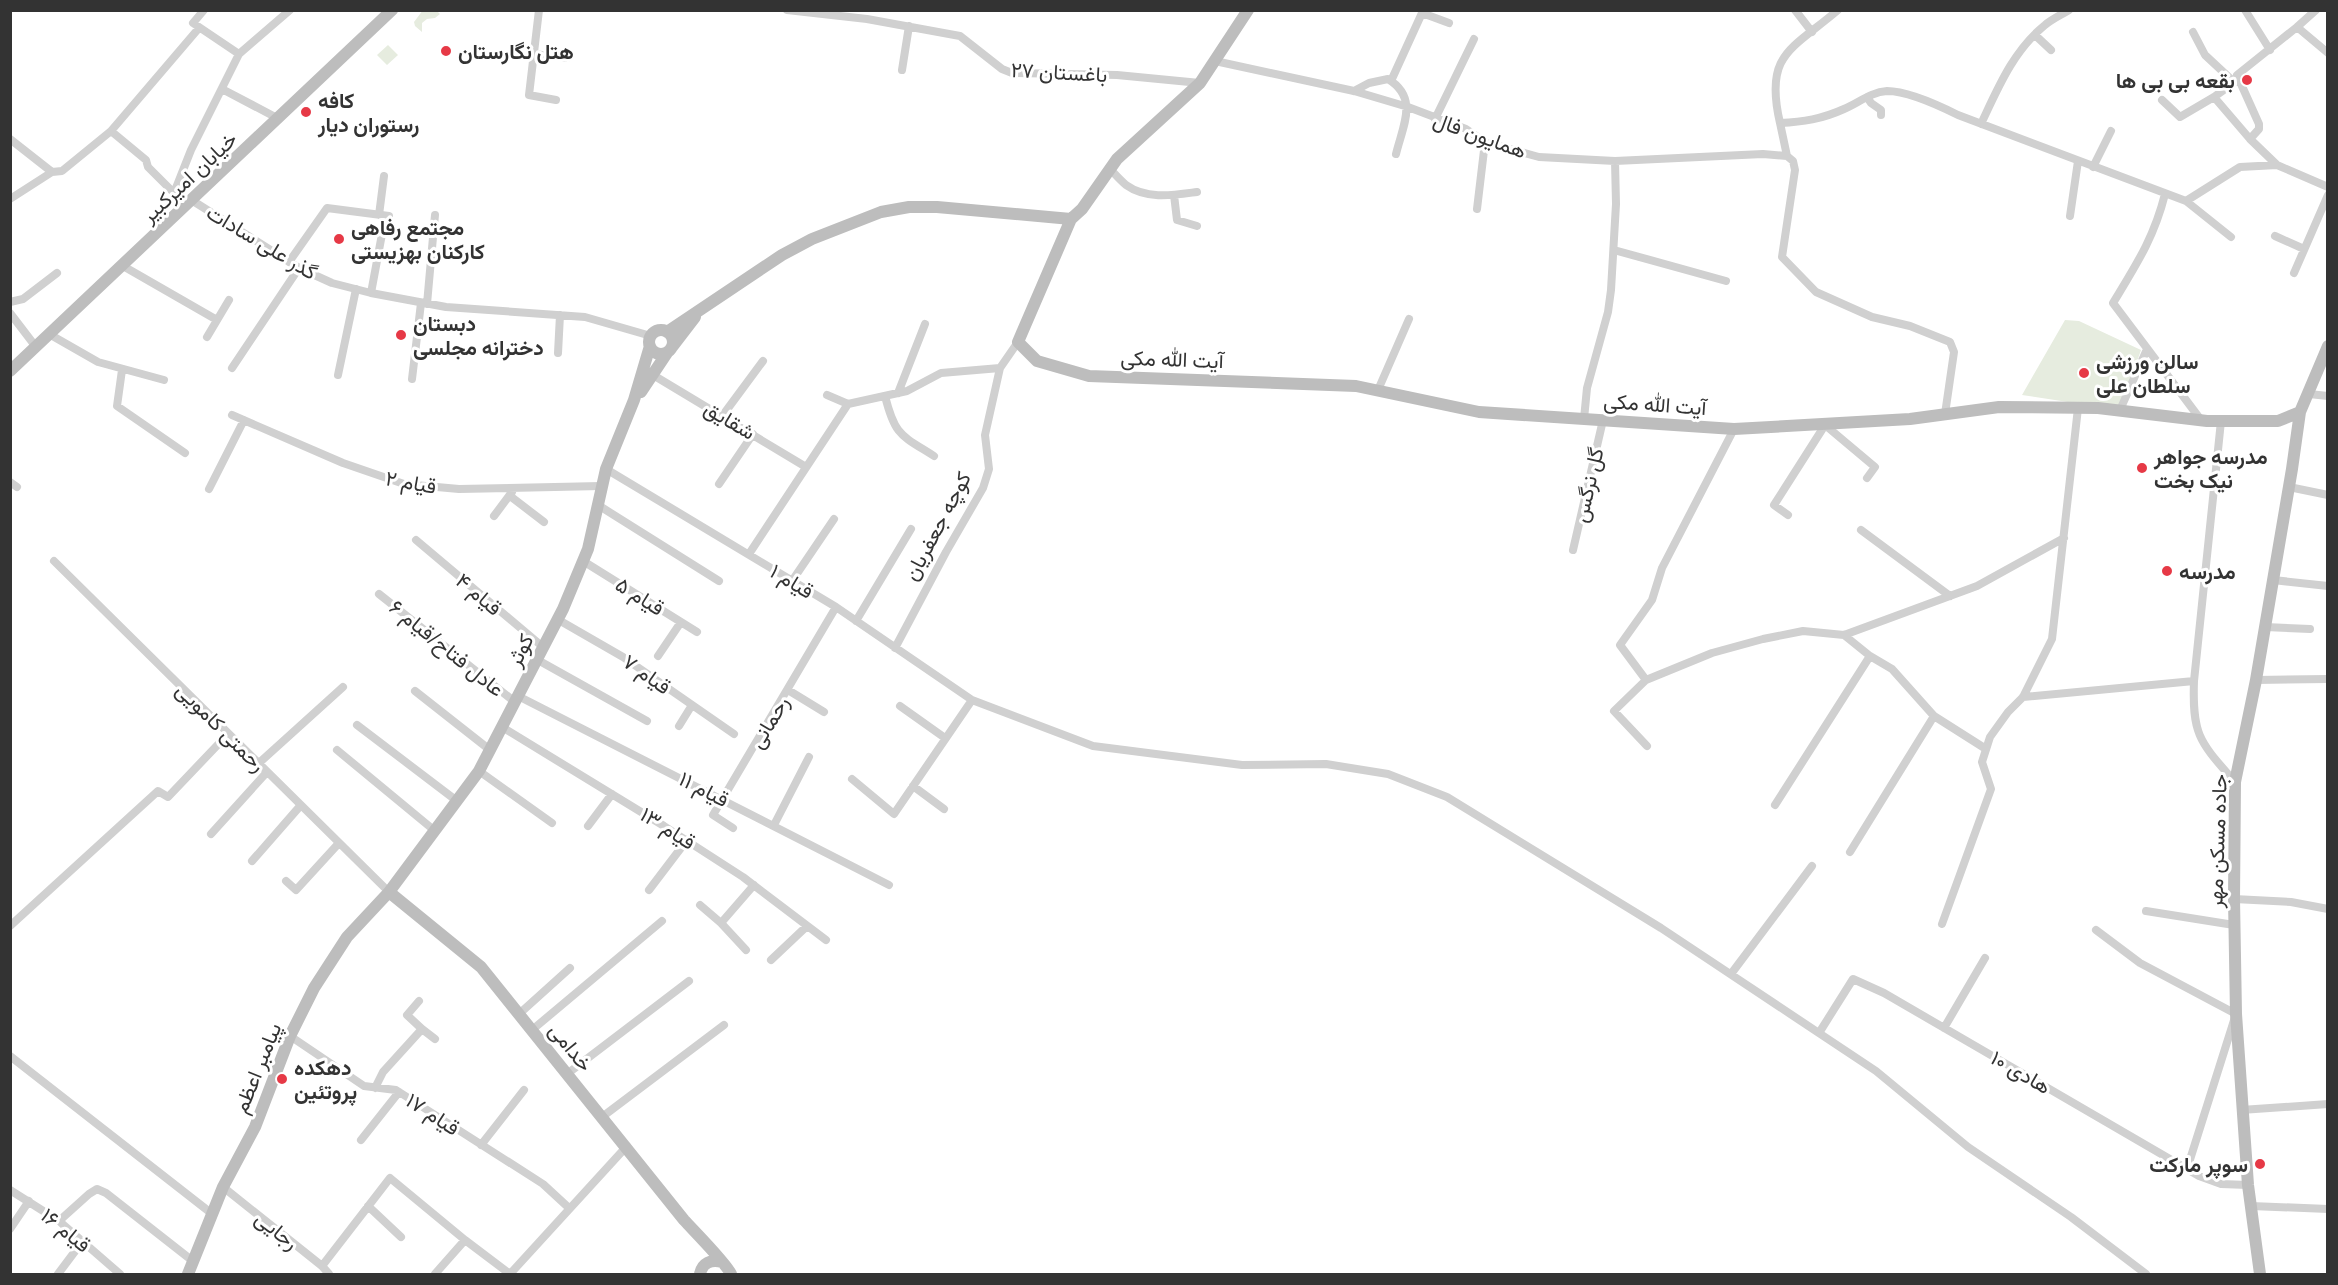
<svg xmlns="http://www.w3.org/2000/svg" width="2338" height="1285" font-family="'Public Sans',Vazirmatn,sans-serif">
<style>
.green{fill:#e6ecdf}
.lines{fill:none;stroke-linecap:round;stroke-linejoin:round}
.street{stroke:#d0d0d0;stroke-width:8}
.secondary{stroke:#bdbdbd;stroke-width:12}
.poi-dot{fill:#e63946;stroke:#fff;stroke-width:2}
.labels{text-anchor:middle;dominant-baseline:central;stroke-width:6;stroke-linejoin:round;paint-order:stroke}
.poi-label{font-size:21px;font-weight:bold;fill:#333;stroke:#fff;text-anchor:start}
.street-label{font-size:21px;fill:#333;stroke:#fff}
</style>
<rect width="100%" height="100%" fill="#fff"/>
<path class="green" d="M423 10 437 11 440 14 435 18 427 19 422 23V32L415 26 414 22Z
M388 45 398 55 387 65 377 55Z
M2065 320 2079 321 2141 350 2120 410 2022 395Z"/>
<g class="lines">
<path class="street" d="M204 10 193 23 239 54
M539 10 529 95 556 100
M787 10 867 19 960 36 1002 69 1012 73 1117 75 1200 83
M1795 10 1812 32
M2245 10 2270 50
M2316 10 2297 27 2328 53
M2297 27 2237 75 2259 124V129L2250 139 2277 165 2328 187
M2193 32 2205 55 2234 82
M2035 35 2051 50
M534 54 567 58
M1215 61 1354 91 1408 107 1466 129 1485 142 1539 157 1615 161 1763 154 1787 156
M902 70 909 26
M1391 81 1422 13 1449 23
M222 89 279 119
M1354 91 1369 83 1388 79C1419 98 1403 125 1396 154
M1867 97 1871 103 1881 110V115
M2214 97 2250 139
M2162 100 2180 117 2214 97 2239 79
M1435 119 1474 39
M1780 123C1764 54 1791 50 1838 10
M1981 124C1998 88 2013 51 2045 25 2052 19 2061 15 2069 10
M111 131 146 160 148 167 187 206
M10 139 52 172 10 199
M2093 167 2111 131
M1109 168C1114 173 1120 180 1126 185 1147 200 1174 195 1197 192
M52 172 62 171 111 131 199 28
M174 193 191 150 239 54 290 10
M2165 194C2154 238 2136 265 2113 303L2201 420
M1174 195 1177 220 1197 226
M193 201 299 268 332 283 371 293 446 307 585 317 651 336
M2186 201 2231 237
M1477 209 1485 142
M379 215 384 176
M2070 216 2078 161
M2275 236 2304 249
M1614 250 1726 281
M289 262 327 208 389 216
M123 266 217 320
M2294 273 2328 195
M371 293 382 234
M10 302 23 299 57 273
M427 304 435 215
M10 313 36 347
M49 334 98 362 164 380
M207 337 229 300
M558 353 560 315
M232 368 299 268
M122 370 117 406 185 453
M338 375 356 289
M653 375 806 467
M412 379 421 303
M1378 390 1409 319
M898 393 925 324
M2309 394 2328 396
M827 395 848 404
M885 396C895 436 901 435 934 456
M2120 410 2147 349
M1945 414 1954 352 1950 342 1910 326 1872 317 1816 292 1782 257 1795 170 1793 161 1787 156 1780 123C1803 122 1822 119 1844 109 1858 103 1871 92 1887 91 1908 91 1940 106 1958 115L2186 201 2240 167 2277 165
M232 415 343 463 404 484 459 489 601 486
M723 415 763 361
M1584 419 1587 388 1608 312 1611 290 1616 204 1615 161
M2221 421 2194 681C2192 736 2200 742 2235 782
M1734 429 1662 568 1652 600 1620 645 1646 680 1712 653 1763 639 1803 631 1844 635 1977 586 2064 538
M606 469 836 607 972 700 1093 746 1242 765 1326 764 1388 774 1447 797 1661 928 1876 1071 1968 1147 2071 1217 2146 1274
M10 482 17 487
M719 484 753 434
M2289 487 2328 495
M209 489 244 420
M510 496 544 522
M598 505 719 581
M1788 515 1774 505 1825 425 1875 467 1867 478
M494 516 512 492
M1861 530 1950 596
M416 540 543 647
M1573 550 1603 420
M749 554 848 404 907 391 941 373 1000 368
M54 561 389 892
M583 561 697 632
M2273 580 2328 586
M792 581 834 519
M379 594 515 702
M557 619 623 657 734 734
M856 621 911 529
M2265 627 2310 629
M1844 635 1870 656 1892 669 1934 716 1986 749
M895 648 946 552 983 488 989 469 985 435 1000 368 1018 342
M658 656 681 622
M536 659 647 721
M1646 680 1614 711 1647 746
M2256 680 2328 679
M788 690 824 712
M415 691 490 750
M518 696 889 885
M2023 697 2194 681
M900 706 945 738
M357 725 457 801
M679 726 692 705
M502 727 664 826 743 877 826 940
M337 750 435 831
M259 763 343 687
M479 771 552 823
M852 779 894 814 972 700
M913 786 944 809
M1775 805 1870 656
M774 825 809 757
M588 826 612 794
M733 828 713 815 836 607
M211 834 267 772
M1850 852 1934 716
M252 861 301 805
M286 881 296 890 339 843
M649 890 687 840
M2234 899 2291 902 2328 909
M700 905 721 923 746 950
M2146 911 2234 925
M721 923 754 885
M1942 924 1991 789 1982 762 1990 737 2008 712 2023 697 2052 639 2078 408
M10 926 158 791 168 797 228 734
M2096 930 2140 963 2236 1014 2187 1169
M771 960 807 926
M1731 974 1812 866
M519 1014 570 968
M1944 1028 1985 958
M422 1029 435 1039
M532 1030 662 921
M1819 1033 1853 979 1884 993 2199 1176 2221 1184 2248 1185
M290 1036 364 1086 396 1090 543 1184 569 1208
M10 1056 211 1213
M567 1074 689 981
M375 1088 383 1072 422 1029 407 1015 419 1001
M2241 1110 2328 1104
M602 1117 724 1025
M361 1140 399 1092
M481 1145 524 1090
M223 1187 322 1266 329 1274
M10 1190 59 1221 120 1274
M368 1206 401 1237
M2251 1206 2328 1209
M59 1221 89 1194 97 1189 106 1193 194 1262
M10 1229 29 1201
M322 1266 390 1178 465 1240
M58 1274 82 1242
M435 1274 465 1240 510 1274 627 1146"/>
<path class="secondary" d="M1071 219 1018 342 1037 361 1089 376 1356 386 1479 412 1734 429 1910 419 1999 407 2098 408 2207 421H2278L2300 412
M649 342a12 12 0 1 1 24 0a12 12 0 1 1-24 0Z
M667 332 782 255 812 239 881 212 909 207H937L1071 219 1082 209 1117 159 1200 83 1248 10
M672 347 695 317
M10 371 392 10
M641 392 667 353
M389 892 481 967 684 1220C695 1232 726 1263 731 1274
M188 1274 223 1187 255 1127 290 1036 314 988 347 937 389 892 479 771 563 609 588 549 606 469 634 400 650 346
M700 1274C702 1263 711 1259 722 1262
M2260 1274 2248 1185 2236 1014 2234 899 2235 782 2256 680 2292 469 2300 412 2328 346"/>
</g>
<g class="poi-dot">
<circle cx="446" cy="51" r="6"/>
<circle cx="2247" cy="80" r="6"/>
<circle cx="306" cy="112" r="6"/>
<circle cx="339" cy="239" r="6"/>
<circle cx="401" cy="335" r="6"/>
<circle cx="2084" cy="373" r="6"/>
<circle cx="2142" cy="468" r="6"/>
<circle cx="2167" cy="571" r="6"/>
<circle cx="282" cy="1079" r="6"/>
<circle cx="2260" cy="1164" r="6"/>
</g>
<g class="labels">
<g class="poi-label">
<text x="458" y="51">هتل نگارستان</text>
<text x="2235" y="80" text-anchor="end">بقعه بی بی ها</text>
<text x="318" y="100">کافه<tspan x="318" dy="24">رستوران دیار</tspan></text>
<text x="351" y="227">مجتمع رفاهی<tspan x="351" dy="24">کارکنان بهزیستی</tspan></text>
<text x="413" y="323">دبستان<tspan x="413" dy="24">دخترانه مجلسی</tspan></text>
<text x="2096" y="361">سالن ورزشی<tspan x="2096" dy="24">سلطان علی</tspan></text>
<text x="2154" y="456">مدرسه جواهر<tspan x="2154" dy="24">نیک بخت</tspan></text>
<text x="2179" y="571">مدرسه</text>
<text x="294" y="1067">دهکده<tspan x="294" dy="24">پروتئین</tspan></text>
<text x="2248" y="1164" text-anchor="end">سوپر مارکت</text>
</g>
<g class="street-label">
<text transform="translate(1059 72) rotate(3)">باغستان ۲۷</text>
<text transform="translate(1480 135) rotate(20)">همایون فال</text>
<text transform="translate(189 177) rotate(-43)">خیابان امیرکبیر</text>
<text transform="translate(262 242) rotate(31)">گذر علی سادات</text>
<text transform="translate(1172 359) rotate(2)">آیت الله مکی</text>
<text transform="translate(1655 404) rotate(4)">آیت الله مکی</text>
<text transform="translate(730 420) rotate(31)">شقایق</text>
<text transform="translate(411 482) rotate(10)">قیام ۲</text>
<text transform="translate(1588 485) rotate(-77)">گل نرگس</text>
<text transform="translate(937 526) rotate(-62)">کوچه جعفریان</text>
<text transform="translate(792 581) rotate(31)">قیام ۱</text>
<text transform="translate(479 594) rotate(40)">قیام ۴</text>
<text transform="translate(640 596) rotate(32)">قیام ۵</text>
<text transform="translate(447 648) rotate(39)">عادل فتاح/قیام ۶</text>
<text transform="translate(520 650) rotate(-63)">کوثر</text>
<text transform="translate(647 674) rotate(35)">قیام ۷</text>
<text transform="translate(769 722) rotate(-59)">رحمانی</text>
<text transform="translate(221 727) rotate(45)">رحمتی کامویی</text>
<text transform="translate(704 789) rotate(27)">قیام ۱۱</text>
<text transform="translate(668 828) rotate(32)">قیام ۱۳</text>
<text transform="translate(2217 841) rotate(-88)">جاده مسکن مهر</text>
<text transform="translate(571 1047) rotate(51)">خدامی</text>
<text transform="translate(257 1068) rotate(-68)">پیامبر اعظم</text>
<text transform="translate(2021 1072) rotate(30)">هادی ۱۰</text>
<text transform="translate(433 1114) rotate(33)">قیام ۱۷</text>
<text transform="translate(66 1230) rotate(39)">قیام ۱۶</text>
<text transform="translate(277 1230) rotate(39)">رجایی</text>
</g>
</g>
<rect width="2338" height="1285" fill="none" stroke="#333333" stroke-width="24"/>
</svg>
